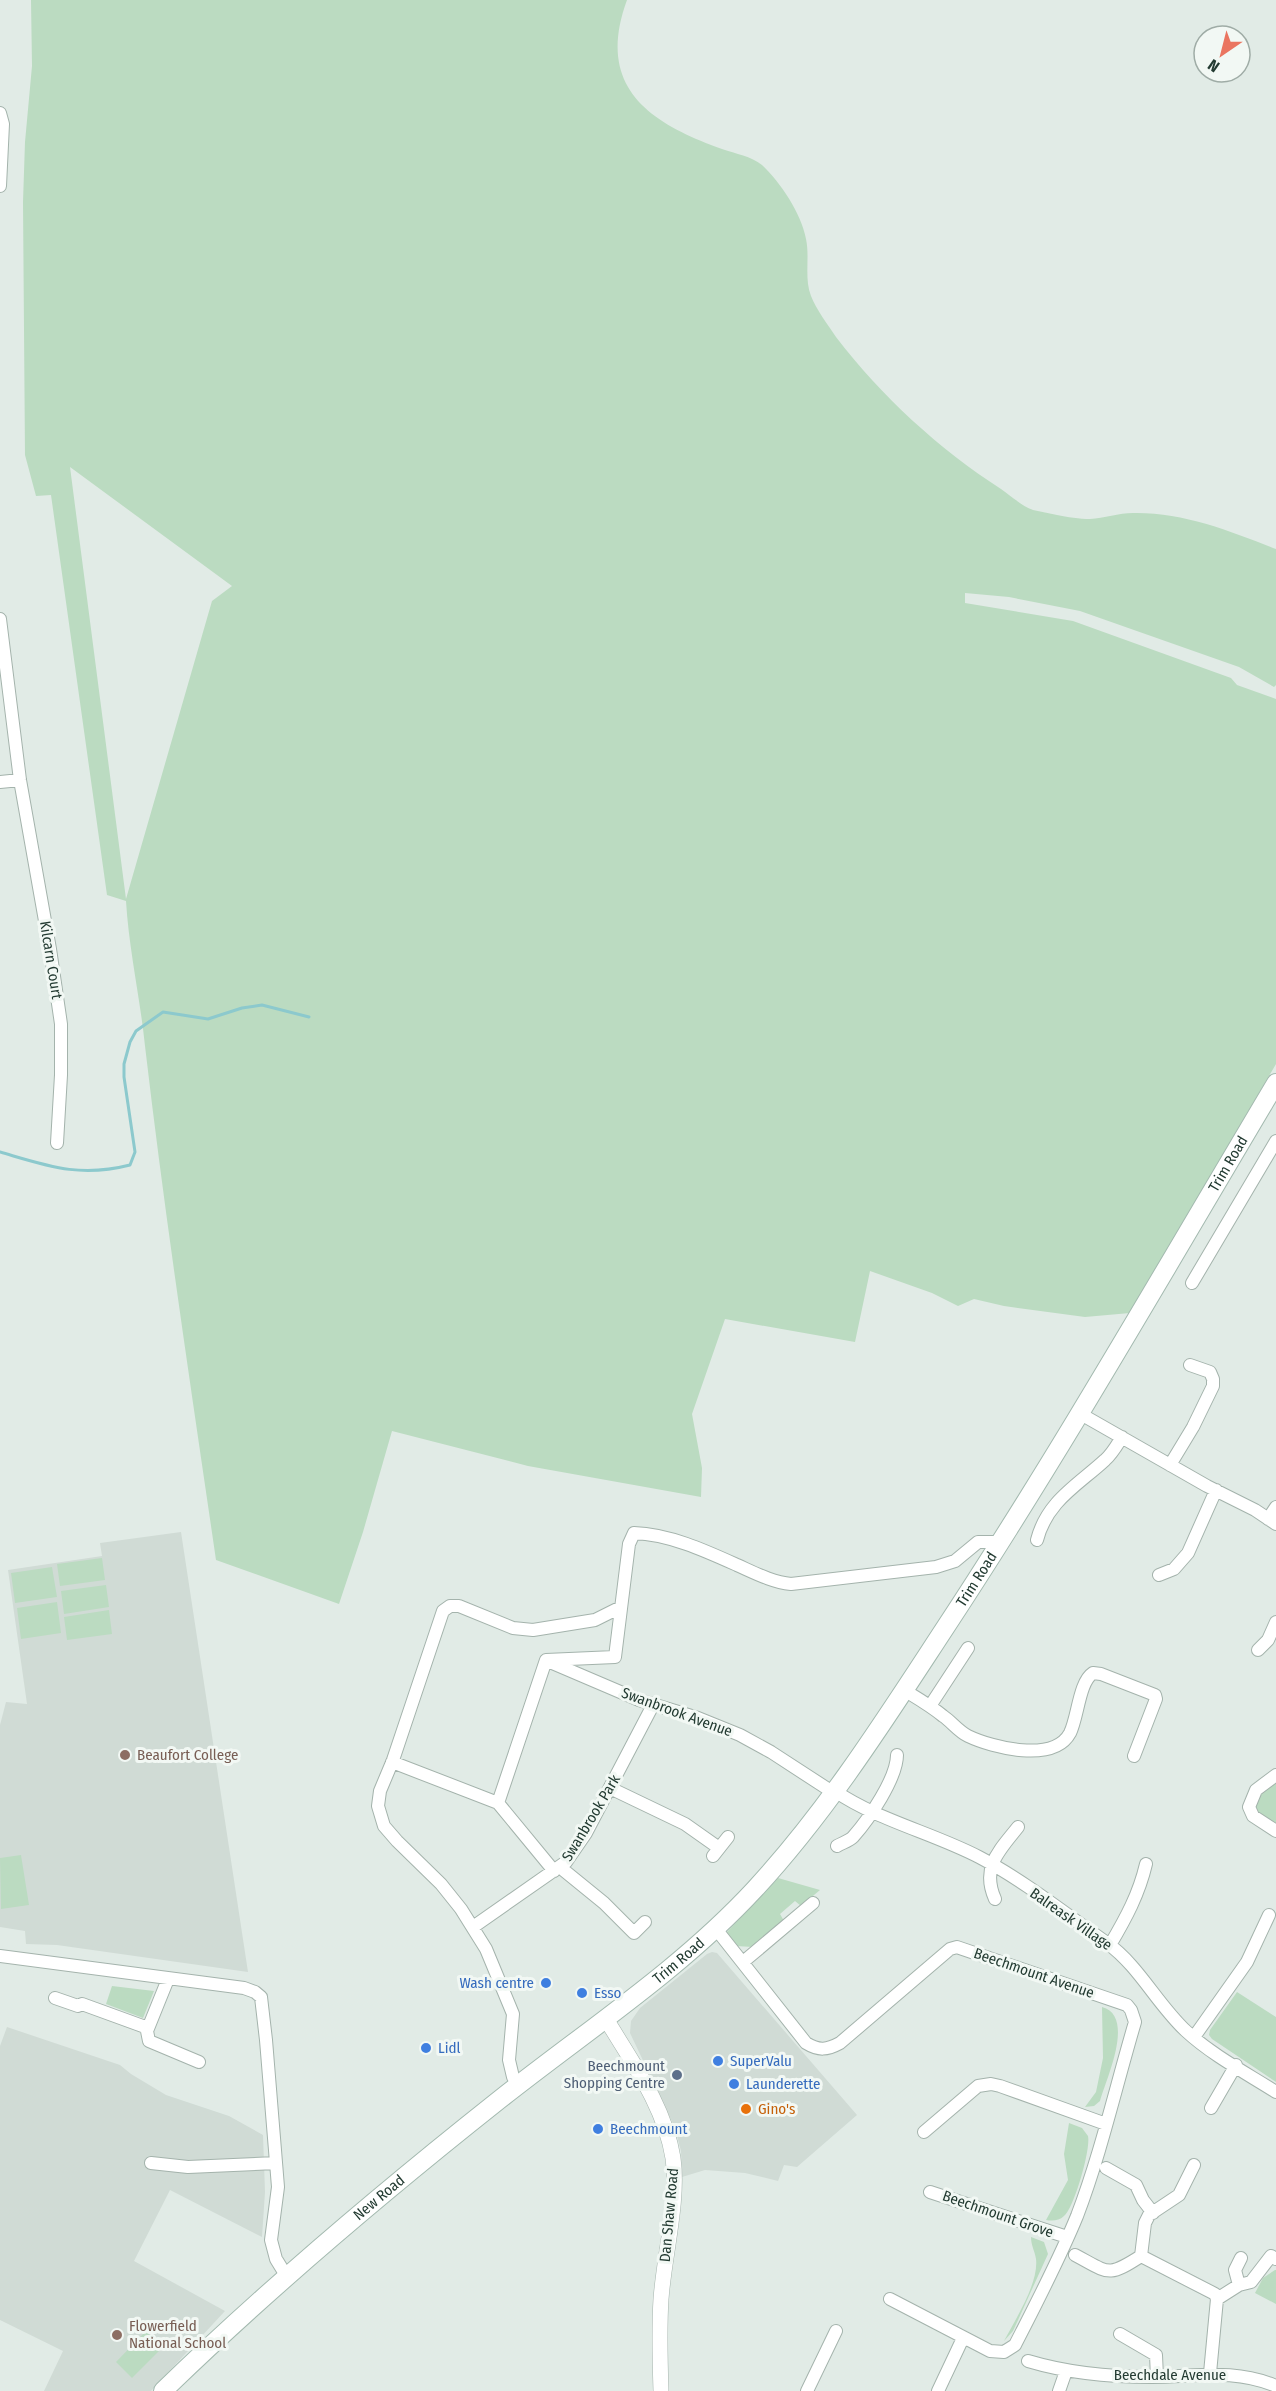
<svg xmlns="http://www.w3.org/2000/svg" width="1276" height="2391" font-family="'Fira Sans Condensed',sans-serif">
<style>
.built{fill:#d0dbd5}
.green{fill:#bbdbc1;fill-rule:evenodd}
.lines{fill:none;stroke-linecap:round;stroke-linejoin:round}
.stream{stroke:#8cc9cd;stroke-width:3}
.minor-casing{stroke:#a4b3ac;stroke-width:14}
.tertiary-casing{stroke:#a4b3ac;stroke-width:16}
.secondary-casing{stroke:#a3b9af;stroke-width:20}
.minor{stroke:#fff;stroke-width:12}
.tertiary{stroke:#fff;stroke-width:15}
.secondary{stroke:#fff;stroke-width:18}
.education-dot{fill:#8d6e63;stroke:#f2f8f4;stroke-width:2}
.shop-dot{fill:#3f7fe0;stroke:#f2f8f4;stroke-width:2}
.service-dot{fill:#5c6f8a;stroke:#f2f8f4;stroke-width:2}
.food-dot{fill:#e8710a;stroke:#f2f8f4;stroke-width:2}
.labels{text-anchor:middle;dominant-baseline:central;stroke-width:6;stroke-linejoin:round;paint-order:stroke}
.street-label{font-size:15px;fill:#233b32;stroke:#f2f8f4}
.education-label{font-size:15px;fill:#785e54;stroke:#f2f8f4;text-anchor:start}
.shop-label{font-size:15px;fill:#366cbe;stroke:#f2f8f4;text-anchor:start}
.service-label{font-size:15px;fill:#4e5e75;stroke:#f2f8f4;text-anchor:end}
.food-label{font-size:15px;fill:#c56008;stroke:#f2f8f4;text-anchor:start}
</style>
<rect width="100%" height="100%" fill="#e1ebe6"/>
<path class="built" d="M181 1532 248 1972 57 1945 26 1944 25 1931 0 1927V1725L6 1702 27 1704 8 1570 102 1556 100 1543Z
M712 1952 717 1953 857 2115 797 2167 784 2165 778 2181 745 2173 705 2170 682 2177 681 2151 675 2128 630 2033 631 2021 640 2008 707 1954Z
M7 2027 120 2065 131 2074 166 2095 229 2116 263 2135 265 2192 262 2237 170 2190 134 2261 225 2311 151 2391H44L63 2351 0 2320V2046Z"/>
<path class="green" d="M31 0H627C595 87 649 123 722 149 736 154 751 156 762 165 781 183 801 213 806 239 810 257 804 278 811 296 816 309 828 325 836 337 881 396 939 449 1001 489 1011 496 1022 506 1033 510 1041 512 1049 513 1057 515 1067 517 1080 519 1090 519 1104 518 1119 513 1133 513 1183 512 1230 531 1276 549V685L1274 687 1239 667 1080 611 1009 597 965 593V603L1073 621 1231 678 1237 685 1276 699V1064L1130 1313 1085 1317 1004 1306 974 1299 958 1306 932 1293 870 1271 855 1342 725 1319 692 1414 702 1468 701 1497 528 1466 392 1431 363 1532 339 1604 216 1560C191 1389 165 1217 145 1046 140 997 129 950 126 901L107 895 51 495 36 496 25 455 23 202 25 142 32 66ZM70 467 232 586 212 601 126 899Z
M102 1558 105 1580 60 1586 57 1564Z
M52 1567 57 1597 15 1603 11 1573Z
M106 1585 109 1607 64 1614 61 1591Z
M57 1602 61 1633 21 1639 17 1608Z
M109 1610 112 1634 67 1640 64 1617Z
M1276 1780V1827L1255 1814 1254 1798Z
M21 1855 29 1905 1 1909 0 1858Z
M778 1878 820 1890 801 1906 795 1901 780 1914 784 1921 753 1947 736 1946 726 1933Z
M112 1986 154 1991 143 2018 106 2004Z
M1237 1992 1276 2017V2082L1212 2039 1209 2035 1210 2030Z
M1102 2007C1136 2016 1106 2079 1100 2101L1094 2106 1085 2107 1096 2092 1103 2058Z
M1069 2123 1082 2128 1088 2136C1091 2149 1074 2208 1064 2216 1059 2221 1052 2221 1046 2220L1068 2180 1064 2154Z
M1031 2237 1044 2242 1048 2254 1013 2331 1004 2341C1015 2320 1039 2283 1036 2259 1035 2251 1031 2246 1031 2237Z
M1275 2270H1276V2304L1255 2293 1263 2278Z
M146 2331 162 2348 132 2378 116 2362Z"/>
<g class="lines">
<path class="stream" d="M0 1152C48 1166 79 1178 130 1165L135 1152 124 1077V1064L130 1042 136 1031 163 1012 208 1019 242 1008 262 1005 309 1017"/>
<defs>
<path id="minor" d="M0 113 3 124 0 186
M0 619 20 780 50 949 61 1024V1075L57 1143
M0 782 20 780
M1192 1283 1276 1141
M1079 1413 1207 1486 1255 1510 1276 1524
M1170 1465 1193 1427 1213 1386V1379L1210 1372 1190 1365
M1268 1519 1276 1507
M1037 1540C1047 1501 1078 1485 1105 1460 1112 1454 1117 1445 1122 1437
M1159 1575 1174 1569 1188 1553 1216 1490
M1258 1650 1268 1640 1276 1622
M546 1660 615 1657 629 1544 634 1533C669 1534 706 1551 737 1565 755 1573 772 1582 791 1584L936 1567 955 1561 978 1542H1000
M550 1662 639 1700 698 1718 740 1735 771 1752 834 1793
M904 1690C917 1698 931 1706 943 1716 952 1722 958 1731 968 1736 993 1748 1054 1763 1070 1733 1078 1717 1079 1682 1093 1673L1101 1674 1155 1695 1156 1699 1134 1756
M930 1706 968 1648
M392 1762 498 1803 554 1871
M1276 1775 1256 1790 1249 1807 1253 1816 1276 1831
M610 1788 685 1824 719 1848
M835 1791C877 1820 933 1833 979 1857 1023 1880 1067 1915 1107 1943 1139 1966 1157 2004 1186 2031 1212 2055 1246 2073 1276 2092
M498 1803 546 1660
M837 1846C842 1843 849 1841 853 1837 869 1819 897 1778 897 1755
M713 1856 728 1837
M561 1868 604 1903 634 1933 645 1922
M995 1899C981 1867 999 1851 1018 1827
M473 1927 566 1862 586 1833 653 1705
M716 1929 806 2043C819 2051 827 2050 840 2043L950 1949 957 1947 1127 2005 1131 2010 1135 2022C1116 2086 1101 2153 1077 2216 1059 2260 1037 2302 1015 2345L1004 2352 990 2351 890 2299
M1110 1945C1126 1918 1139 1894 1146 1864
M0 1956 244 1988 255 1992 261 1997 266 2040 278 2187 271 2240 276 2259 287 2277
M743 1962 813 1903
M168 1979 147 2031 149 2041 199 2062
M55 1998 78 2006 82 2004 148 2028
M1194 2037 1247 1962 1269 1915
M518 2085 513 2077 509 2060 513 2014 486 1949 461 1909 441 1884 397 1841 384 1826 378 1806 380 1791 393 1760 443 1611 450 1606H459L513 1628 533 1630 595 1620 621 1607
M1211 2108 1236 2065
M924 2132 978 2086 991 2084 1000 2086 1106 2124
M151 2163 188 2167 276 2163
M1106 2168 1136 2185 1143 2200 1153 2213
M930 2192 1067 2237
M1075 2255C1109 2273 1107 2278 1141 2256L1145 2223 1149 2215 1179 2195 1194 2165
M1141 2256 1215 2294 1217 2299 1210 2373
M1239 2285 1235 2270 1241 2258
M1217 2299 1239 2285 1251 2282 1271 2256 1276 2259
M1120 2334 1156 2355 1157 2377
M1028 2361C1068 2373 1110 2377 1152 2377 1196 2377 1233 2368 1276 2386
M807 2391 836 2331
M938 2391 963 2338
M1059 2391 1066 2371"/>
<path id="tertiary" d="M606 2019C632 2062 665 2107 673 2158 679 2200 664 2256 661 2299 659 2330 660 2361 661 2391"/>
<g id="secondary">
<path id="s1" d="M163 2391C269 2288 383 2192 499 2100 586 2031 680 1970 755 1889 828 1810 886 1718 945 1628 1062 1450 1167 1266 1276 1083"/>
</g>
</defs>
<use href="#minor" class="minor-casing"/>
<use href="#tertiary" class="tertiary-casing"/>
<use href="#secondary" class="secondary-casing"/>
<use href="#minor" class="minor"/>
<use href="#tertiary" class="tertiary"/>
<use href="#secondary" class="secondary"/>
</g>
<g class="education-dot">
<circle cx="125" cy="1755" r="6"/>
<circle cx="117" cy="2335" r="6"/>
</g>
<g class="shop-dot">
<circle cx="546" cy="1983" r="6"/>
<circle cx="582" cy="1993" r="6"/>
<circle cx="426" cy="2048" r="6"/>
<circle cx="718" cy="2061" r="6"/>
<circle cx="734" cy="2084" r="6"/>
<circle cx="598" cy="2129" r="6"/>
</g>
<circle class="service-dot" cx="677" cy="2075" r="6"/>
<circle class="food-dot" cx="746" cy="2109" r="6"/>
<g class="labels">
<g class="street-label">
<text transform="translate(51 960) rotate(81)">Kilcarn Court</text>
<text stroke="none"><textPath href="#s1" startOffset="1644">Trim Road</textPath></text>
<text stroke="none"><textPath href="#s1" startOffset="1158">Trim Road</textPath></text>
<text transform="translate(677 1712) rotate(20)">Swanbrook Avenue</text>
<text transform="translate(591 1818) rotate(-59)">Swanbrook Park</text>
<text transform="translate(1071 1919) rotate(35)">Balreask Village</text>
<text stroke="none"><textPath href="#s1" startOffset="672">Trim Road</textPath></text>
<text transform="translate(1034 1973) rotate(19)">Beechmount Avenue</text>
<text stroke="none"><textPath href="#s1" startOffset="290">New Road</textPath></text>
<text transform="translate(998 2214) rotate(19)">Beechmount Grove</text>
<text transform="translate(669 2215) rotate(-85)">Dan Shaw Road</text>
<text x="1170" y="2375">Beechdale Avenue</text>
</g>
<g class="education-label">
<text x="137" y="1755">Beaufort College</text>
<text x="129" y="2326">Flowerfield<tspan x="129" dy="17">National School</tspan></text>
</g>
<g class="shop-label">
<text x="534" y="1983" text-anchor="end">Wash centre</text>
<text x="594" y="1993">Esso</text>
<text x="438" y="2048">Lidl</text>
<text x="730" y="2061">SuperValu</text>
<text x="746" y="2084">Launderette</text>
<text x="610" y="2129">Beechmount</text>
</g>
<g class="service-label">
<text x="665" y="2066">Beechmount<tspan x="665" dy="17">Shopping Centre</tspan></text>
</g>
<g class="food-label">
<text x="758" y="2109">Gino's</text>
</g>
</g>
<g transform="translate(1222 54) rotate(215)"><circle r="28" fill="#f2f8f4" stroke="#9faca6" stroke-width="1.5"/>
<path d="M0-4.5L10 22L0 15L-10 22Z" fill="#ea7560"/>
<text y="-9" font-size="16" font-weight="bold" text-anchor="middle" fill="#233b32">N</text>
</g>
</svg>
